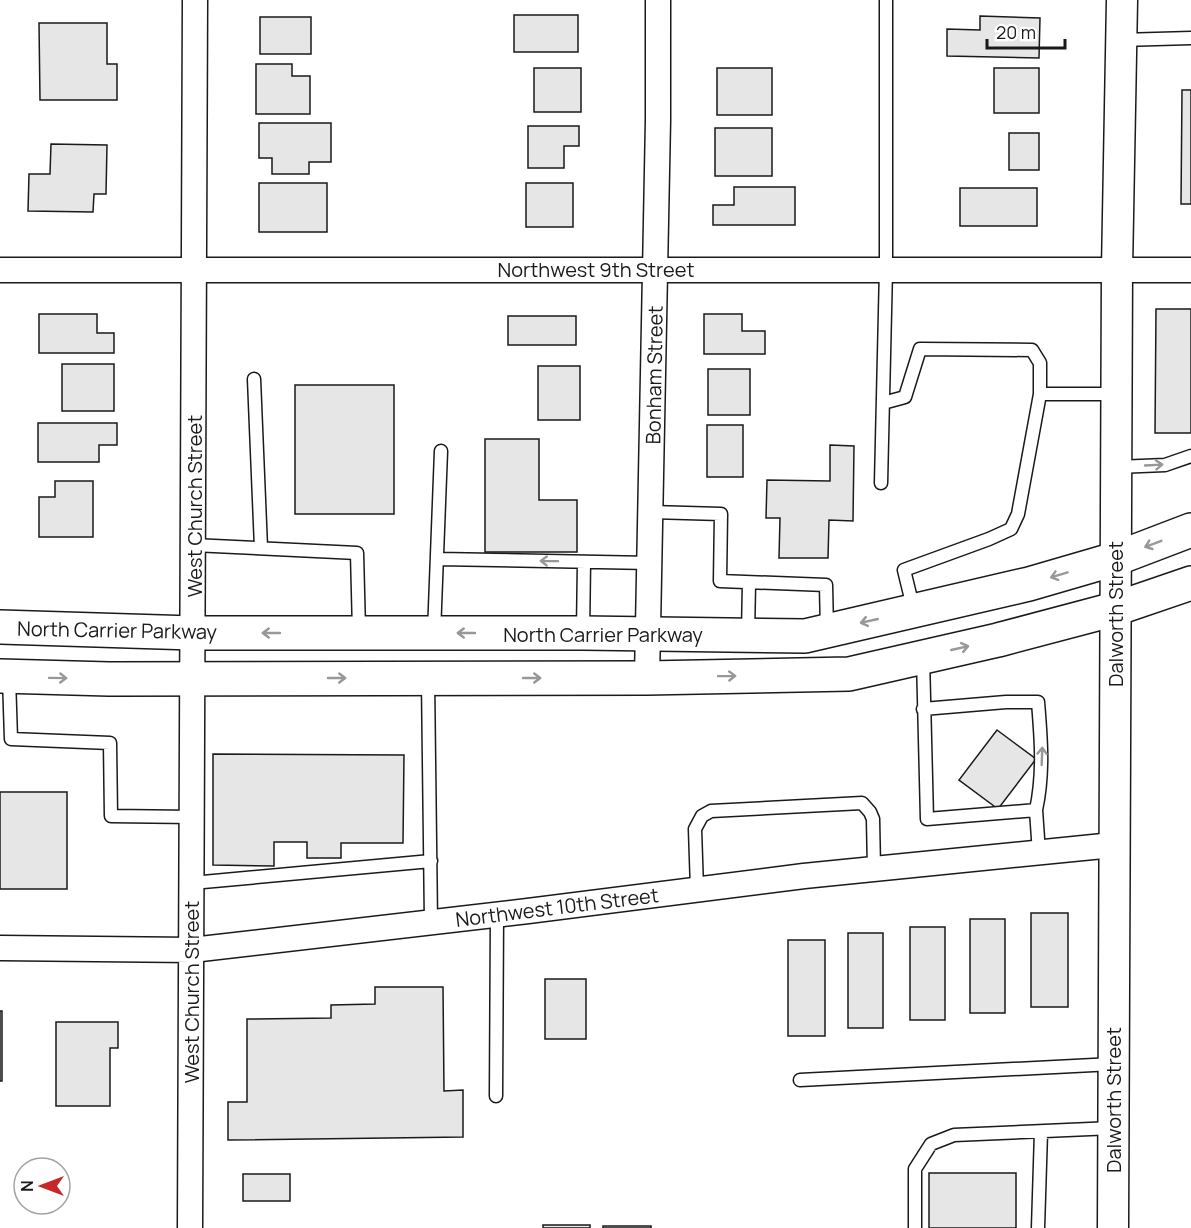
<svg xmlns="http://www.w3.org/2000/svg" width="1191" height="1228" font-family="Manrope,sans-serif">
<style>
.building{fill:#e6e6e6;stroke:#1a1a1a;stroke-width:1.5}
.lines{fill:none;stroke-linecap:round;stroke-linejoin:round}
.service-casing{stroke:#1a1a1a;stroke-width:15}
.minor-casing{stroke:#1a1a1a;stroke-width:27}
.tertiary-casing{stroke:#1a1a1a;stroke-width:33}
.secondary-casing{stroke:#1a1a1a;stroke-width:36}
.service{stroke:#fff;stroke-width:12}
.minor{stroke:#fff;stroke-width:24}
.tertiary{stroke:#fff;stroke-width:30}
.secondary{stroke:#fff;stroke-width:33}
.oneway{stroke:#989898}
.labels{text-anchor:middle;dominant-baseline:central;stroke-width:4.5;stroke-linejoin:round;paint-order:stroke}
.street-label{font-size:20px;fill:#1a1a1a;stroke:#fff}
</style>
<rect width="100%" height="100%" fill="#fff"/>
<path class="building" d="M514 15H578V52H514Z
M980 16 1040 18 1039 58 947 56V29L980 30Z
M260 17H311V54H260Z
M39 23H107V64H117V100H40Z
M256 64H292V76H310V114H256Z
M534 68H581V112H534Z
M717 68H772V115H717Z
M994 68H1039V113H994Z
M1182 90H1191V204H1181Z
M259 123H331V162H309V174H272V158H259Z
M528 126H579V146H564V168H528Z
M715 128H772V176H715Z
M1009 133H1039V170H1009Z
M51 144 107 145 106 194H94L93 212 28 211 29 174H50Z
M259 183H327V232H259Z
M526 183H573V227H526Z
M734 187H795V225H713V205H734Z
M960 188H1037V226H960Z
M1156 309H1191V433H1155Z
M39 314H97V333H114V353H39Z
M704 314H742V331H765V354H704Z
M508 316H576V345H508Z
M62 364H114V411H62Z
M538 366H580V420H538Z
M708 369H750V415H708Z
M295 385H394V514H295Z
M38 423H117V445H99V462H38Z
M707 425H743V477H707Z
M485 439H539V500H577V552H485Z
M830 445 854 446 853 521 829 520 828 558H779L780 518H766L767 480 830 481Z
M55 481H93V537H39V497H55Z
M997 730 1036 759 998 809 959 780Z
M213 754 404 755 403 843H341V858H307V842H274V866L213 865Z
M0 792H67V889H0Z
M1031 913H1068V1007H1031Z
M970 919H1005V1013H970Z
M910 927H945V1020H910Z
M848 933H883V1028H848Z
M788 940H825V1036H788Z
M545 979H586V1039H545Z
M375 987H443L444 1091 463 1090V1137L228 1140V1102H247V1019L331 1018V1005L375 1004Z
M0 1011H2V1081H0Z
M56 1022H118V1048H110V1106H56Z
M929 1173H1016V1228H929Z
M243 1174H290V1201H243Z
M543 1225H590V1228H543Z
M603 1226H651V1228H603Z"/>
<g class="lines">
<defs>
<path id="service" d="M1121 40 1191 38
M254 379 261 548
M883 403 905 397 920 349 1032 350 1040 363V394
M1117 467 1165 465 1191 456
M881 483 886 269V0
M651 512 721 514 720 581 826 585 827 631
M193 545 357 553 359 631
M438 559 650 563
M914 611 904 570 989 539 1011 529 1018 514 1040 394H1116
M583 632 584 562
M434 633 441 451
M748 634 749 583
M923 658 927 819 1036 810 1039 853
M9 678 11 739 110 743 111 816 193 817
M428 680 431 922
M923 709 1006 702H1038C1041 738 1044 773 1036 810
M192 883 431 861
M697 889 695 829 702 816 711 811 862 803 870 812 873 819 874 869
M800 1080 1113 1064
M496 1096 497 914
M915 1228V1169L931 1144 954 1135 1113 1128
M1038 1228 1041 1132"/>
<path id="minor" d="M0 270H1191
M647 678 658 120V0
M0 948 192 950 528 911 804 876 1113 845
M190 1228 195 0"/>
<path id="tertiary" d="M1113 1228 1117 270 1122 0"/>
<path id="secondary" d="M0 627 193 633H583L805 636 1029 584 1115 559 1191 530
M0 676 109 679 647 678 849 674 998 640 1115 609 1191 583"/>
</defs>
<use href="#service" class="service-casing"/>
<use href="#minor" class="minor-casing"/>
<use href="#tertiary" class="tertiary-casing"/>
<use href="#secondary" class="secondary-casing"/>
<use href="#service" class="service"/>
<use href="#minor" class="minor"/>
<use href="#tertiary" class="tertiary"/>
<use href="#secondary" class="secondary"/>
</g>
<defs><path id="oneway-shaft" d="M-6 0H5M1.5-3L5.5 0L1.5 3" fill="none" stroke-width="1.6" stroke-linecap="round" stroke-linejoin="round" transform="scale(1.5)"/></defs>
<g class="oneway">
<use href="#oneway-shaft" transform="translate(1154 465) rotate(-3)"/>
<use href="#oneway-shaft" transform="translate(1153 544) rotate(159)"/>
<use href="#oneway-shaft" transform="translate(549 561) rotate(-179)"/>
<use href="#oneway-shaft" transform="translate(1059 575) rotate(163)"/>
<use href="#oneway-shaft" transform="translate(869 621) rotate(167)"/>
<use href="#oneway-shaft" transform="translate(271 633) rotate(180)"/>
<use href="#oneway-shaft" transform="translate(466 633) rotate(180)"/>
<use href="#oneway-shaft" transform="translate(960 648) rotate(-13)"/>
<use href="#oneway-shaft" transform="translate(727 676) rotate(-1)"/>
<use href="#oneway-shaft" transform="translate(58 678) rotate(1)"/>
<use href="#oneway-shaft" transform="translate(337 678)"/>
<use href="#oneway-shaft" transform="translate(532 678)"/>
<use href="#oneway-shaft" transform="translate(1042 756) rotate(-88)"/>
</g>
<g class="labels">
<g class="street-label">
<text x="596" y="269">Northwest 9th Street</text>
<text transform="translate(654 375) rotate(-89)">Bonham Street</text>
<text transform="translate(194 506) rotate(-90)">West Church Street</text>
<text transform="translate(1115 614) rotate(-90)">Dalworth Street</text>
<text transform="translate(117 630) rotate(1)">North Carrier Parkway</text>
<text x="603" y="634">North Carrier Parkway</text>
<text transform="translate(557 907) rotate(-7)">Northwest 10th Street</text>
<text transform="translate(191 992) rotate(-90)">West Church Street</text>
<text transform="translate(1113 1100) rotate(-90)">Dalworth Street</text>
</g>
</g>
<g transform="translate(42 1186) rotate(270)"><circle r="28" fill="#ffffff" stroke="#a3a3a3" stroke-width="1.5"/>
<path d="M0-4.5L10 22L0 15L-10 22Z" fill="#c62828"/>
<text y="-9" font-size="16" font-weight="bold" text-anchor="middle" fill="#1a1a1a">N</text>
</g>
<path d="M987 39v9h78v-9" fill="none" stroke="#1a1a1a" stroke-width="3"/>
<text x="996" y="39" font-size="18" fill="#1a1a1a" stroke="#ffffff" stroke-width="4.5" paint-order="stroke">20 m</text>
</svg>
